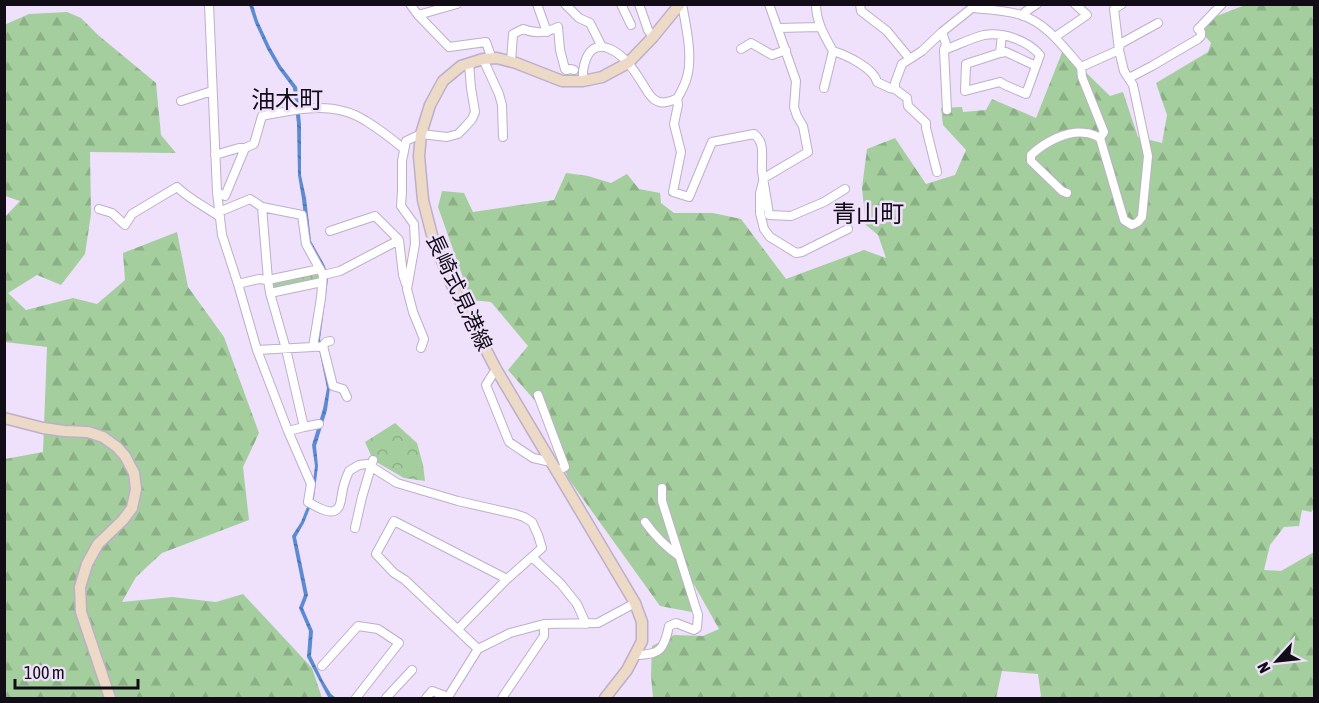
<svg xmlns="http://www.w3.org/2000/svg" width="1319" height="703" font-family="'Asap Condensed','Noto Sans JP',sans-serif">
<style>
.forest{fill:url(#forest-firs)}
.park{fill:url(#park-crowns)}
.water{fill:url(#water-waves)}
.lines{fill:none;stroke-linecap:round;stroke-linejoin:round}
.street-casing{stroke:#bdafc9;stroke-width:10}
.secondary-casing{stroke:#bdafc9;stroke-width:13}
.street{stroke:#fff;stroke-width:8}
.secondary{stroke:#ecdac6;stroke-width:10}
.labels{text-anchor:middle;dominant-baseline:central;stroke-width:5;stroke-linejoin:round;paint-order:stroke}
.street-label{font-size:21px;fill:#110c15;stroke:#efe0fb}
.quarter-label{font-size:24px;fill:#110c15;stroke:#efe0fb}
</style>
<defs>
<pattern id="forest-firs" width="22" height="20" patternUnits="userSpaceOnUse" patternTransform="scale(1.5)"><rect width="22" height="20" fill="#a4ce9d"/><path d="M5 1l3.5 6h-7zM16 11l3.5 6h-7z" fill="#8cb086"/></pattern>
<pattern id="park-crowns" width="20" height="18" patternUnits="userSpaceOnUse" patternTransform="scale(1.5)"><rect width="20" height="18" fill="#a4ce9d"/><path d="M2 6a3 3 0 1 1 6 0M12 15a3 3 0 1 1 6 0" fill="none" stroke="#8cb086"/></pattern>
<pattern id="water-waves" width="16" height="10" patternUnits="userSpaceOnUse" patternTransform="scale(1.5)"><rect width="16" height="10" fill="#5b8cd3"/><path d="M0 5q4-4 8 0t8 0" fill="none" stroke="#4a71aa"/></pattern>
</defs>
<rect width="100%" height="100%" fill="#efe0fb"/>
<path class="forest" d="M1245 5H1314V508L1311 512 1302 510 1299 526 1284 527 1270 545 1264 570 1281 571 1314 552V698H1039L1041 696 1038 674 1002 671 996 698H653L651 675 652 646 674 635 703 636 719 629 692 581V612L660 606 568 478 538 404 508 370 528 346 491 302 471 300 438 207 442 191 464 193 473 212 554 200 566 173 588 176 611 183 627 174 639 189 660 193 661 203 674 213H713L741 219 786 279 864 250 886 258 878 235 866 225 862 188 867 149 895 138 926 184 955 175 966 150 943 125 941 108 962 107 963 112 986 110 992 99 1036 118 1063 50 1110 96 1123 92 1138 137 1162 143 1167 115 1156 83 1208 52 1211 43 1200 30 1212 18Z
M67 12 81 18 98 35 156 83 161 135 176 153 90 152 91 214 85 254 61 285 37 275 8 293 26 310 73 298 97 304 125 280 123 253 177 232 188 287 224 337 259 433 243 467 249 520 162 553 136 577 122 602 172 597 216 602 243 594 312 668 322 698H5V459L43 452 47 347 5 342V217L20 201 5 196 4 25 29 14Z"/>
<path class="park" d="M318 273 319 280 274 290 272 281Z
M395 423 417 443 423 465 425 481 404 478 373 460 365 442Z"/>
<path class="water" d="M249 5H253L258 21 270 47 281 66 297 87 301 124V175L306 198 311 241 325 266 328 279 320 339 330 388 327 410 316 446 318 466 314 498 304 523 296 537 308 595 303 608 313 631 311 656 323 681 331 694 336 698H330L328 697 307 657 309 631 299 608 304 595 292 536 301 522 311 497 315 466 312 445 323 409 327 388 317 339 324 279 307 243 302 199 298 175 297 124 293 88 278 68 267 49 255 23Z"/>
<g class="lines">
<defs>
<path id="street" d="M209 4 217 192 222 235 238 284 257 350 288 431 311 484 308 502C315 506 332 517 338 508 341 505 341 498 342 494 343 486 346 478 349 471L359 465 367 464 397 483 458 501 515 514 524 517 532 522 538 535 542 548 507 579 458 629
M410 4 418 15 449 47 486 42 492 59
M537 4 547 32
M565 4 579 18 590 23 602 47
M621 4 631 25
M639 4 648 30 653 37
M769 4 796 81 794 107 797 116 803 126 808 152 764 178 760 193V213L764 229 770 237 796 253 802 252 848 229
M816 4C816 22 825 37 833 51 846 55 874 68 877 82L890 88 895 89
M860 4 861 11 887 31 910 59
M974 8C990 10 1006 10 1021 15 1047 23 1064 48 1081 67L1119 50 1114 9 1122 4
M418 15 457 4
M1023 16 1025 12 1037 4
M778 28 820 27
M942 32 946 44 944 50 947 110
M1002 35 1000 53 1006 52 1036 66
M1055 37 1087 15 1075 4
M741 49 751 43 772 55 786 50
M944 50C956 46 971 38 984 35 1003 32 1027 40 1040 55L1026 94 1005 85 1000 82 965 91 966 64 1000 53
M483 59 499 94 502 105 503 137
M511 62 513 34 523 29C536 34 545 33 558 27L560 50 565 69 566 70 571 69 574 70
M1081 67 1082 77 1104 132 1100 138 1124 220 1132 225 1138 222 1142 217 1148 156 1133 85 1124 71 1119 50 1120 44 1158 23
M1129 78 1152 66 1198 39 1201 36V32L1198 29 1222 4
M583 81C582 65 588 39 610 49 626 56 635 72 644 86 647 91 650 97 655 100 663 105 669 101 677 99 681 92 685 85 687 77 693 56 686 26 682 4
M824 88 833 51
M677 99 678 105 674 124 681 152 673 192 689 197 712 142 754 134C766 143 761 158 762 171 764 185 767 200 769 215L791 216 824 202 845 189
M181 101 212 91
M215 155 239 148H245
M937 172 926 128V123L908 106 907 98 895 89V83L902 64 922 51 942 32 977 4
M217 192 225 196 245 148 254 144 262 116C297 109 334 100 366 121 379 129 392 139 404 149
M1067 193 1062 191 1031 161V155C1045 142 1067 130 1086 133 1091 133 1096 136 1100 138
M262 207 268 280 270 293 286 349 304 427 288 431
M99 209 112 213 125 225 132 214 177 187C189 199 206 207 220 217
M219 212 250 199 262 207 302 215 306 244 323 275 321 298 313 347 257 350
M330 231 375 216 399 240 403 275 406 284
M323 275 340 271 399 240
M238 284 259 279 268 280 320 269
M270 293 322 282
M323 346 333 386 343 389 347 397
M318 347 323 346 326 342 330 341
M421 348 424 339 413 312 407 289 415 244 414 224 401 206 402 191V161L406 141 421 134 447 137 458 134 465 127 472 119 475 112 471 88 469 63
M496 369 486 385 509 442 533 458 551 462
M538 395 565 467 557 471
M304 427 319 424
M645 522C655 536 666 547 679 556
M355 528 362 497 373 460
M532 557 561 584 577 604 586 624
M507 579 394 521 376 554 394 573 405 580 478 649 510 633 544 624 598 623 635 603
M635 655C660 655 664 650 669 626L676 623 694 630 697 628 698 615 662 501V488
M322 666 358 626 378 629 399 643 356 698
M386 698 412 670
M426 698 432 691 448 697 478 649
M502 698 544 636V624"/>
<path id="secondary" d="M4 418 43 428 64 431 88 432 103 437 117 447 125 456 134 473 136 489 132 508 123 520 98 544 87 564 80 587 81 612 110 698
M605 698 627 670 642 641V622L635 603 496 369 452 285 433 239 423 200 419 156 421 134 430 105 443 81 461 66 483 59 497 58 516 63 562 81H583L602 77 628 63 653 37 680 4"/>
</defs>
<use href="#street" class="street-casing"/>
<use href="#secondary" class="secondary-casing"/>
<use href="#street" class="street"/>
<use href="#secondary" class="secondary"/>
</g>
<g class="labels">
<g class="street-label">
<text transform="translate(460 292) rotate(65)">長崎式見港線</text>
</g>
<g class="quarter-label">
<text x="287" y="99">油木町</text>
<text x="868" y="213">青山町</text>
</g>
</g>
<rect width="1319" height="703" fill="none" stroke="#110c15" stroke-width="12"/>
<g transform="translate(1277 661) rotate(243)" stroke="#efe0fb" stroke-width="4.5" paint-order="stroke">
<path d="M0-4.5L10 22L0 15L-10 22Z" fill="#110c15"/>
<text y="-9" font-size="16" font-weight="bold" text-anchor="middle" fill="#110c15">N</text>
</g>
<path d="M15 679v9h123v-9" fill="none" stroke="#110c15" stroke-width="3"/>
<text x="24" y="679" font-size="18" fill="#110c15" stroke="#efe0fb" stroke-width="4.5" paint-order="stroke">100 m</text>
</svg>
